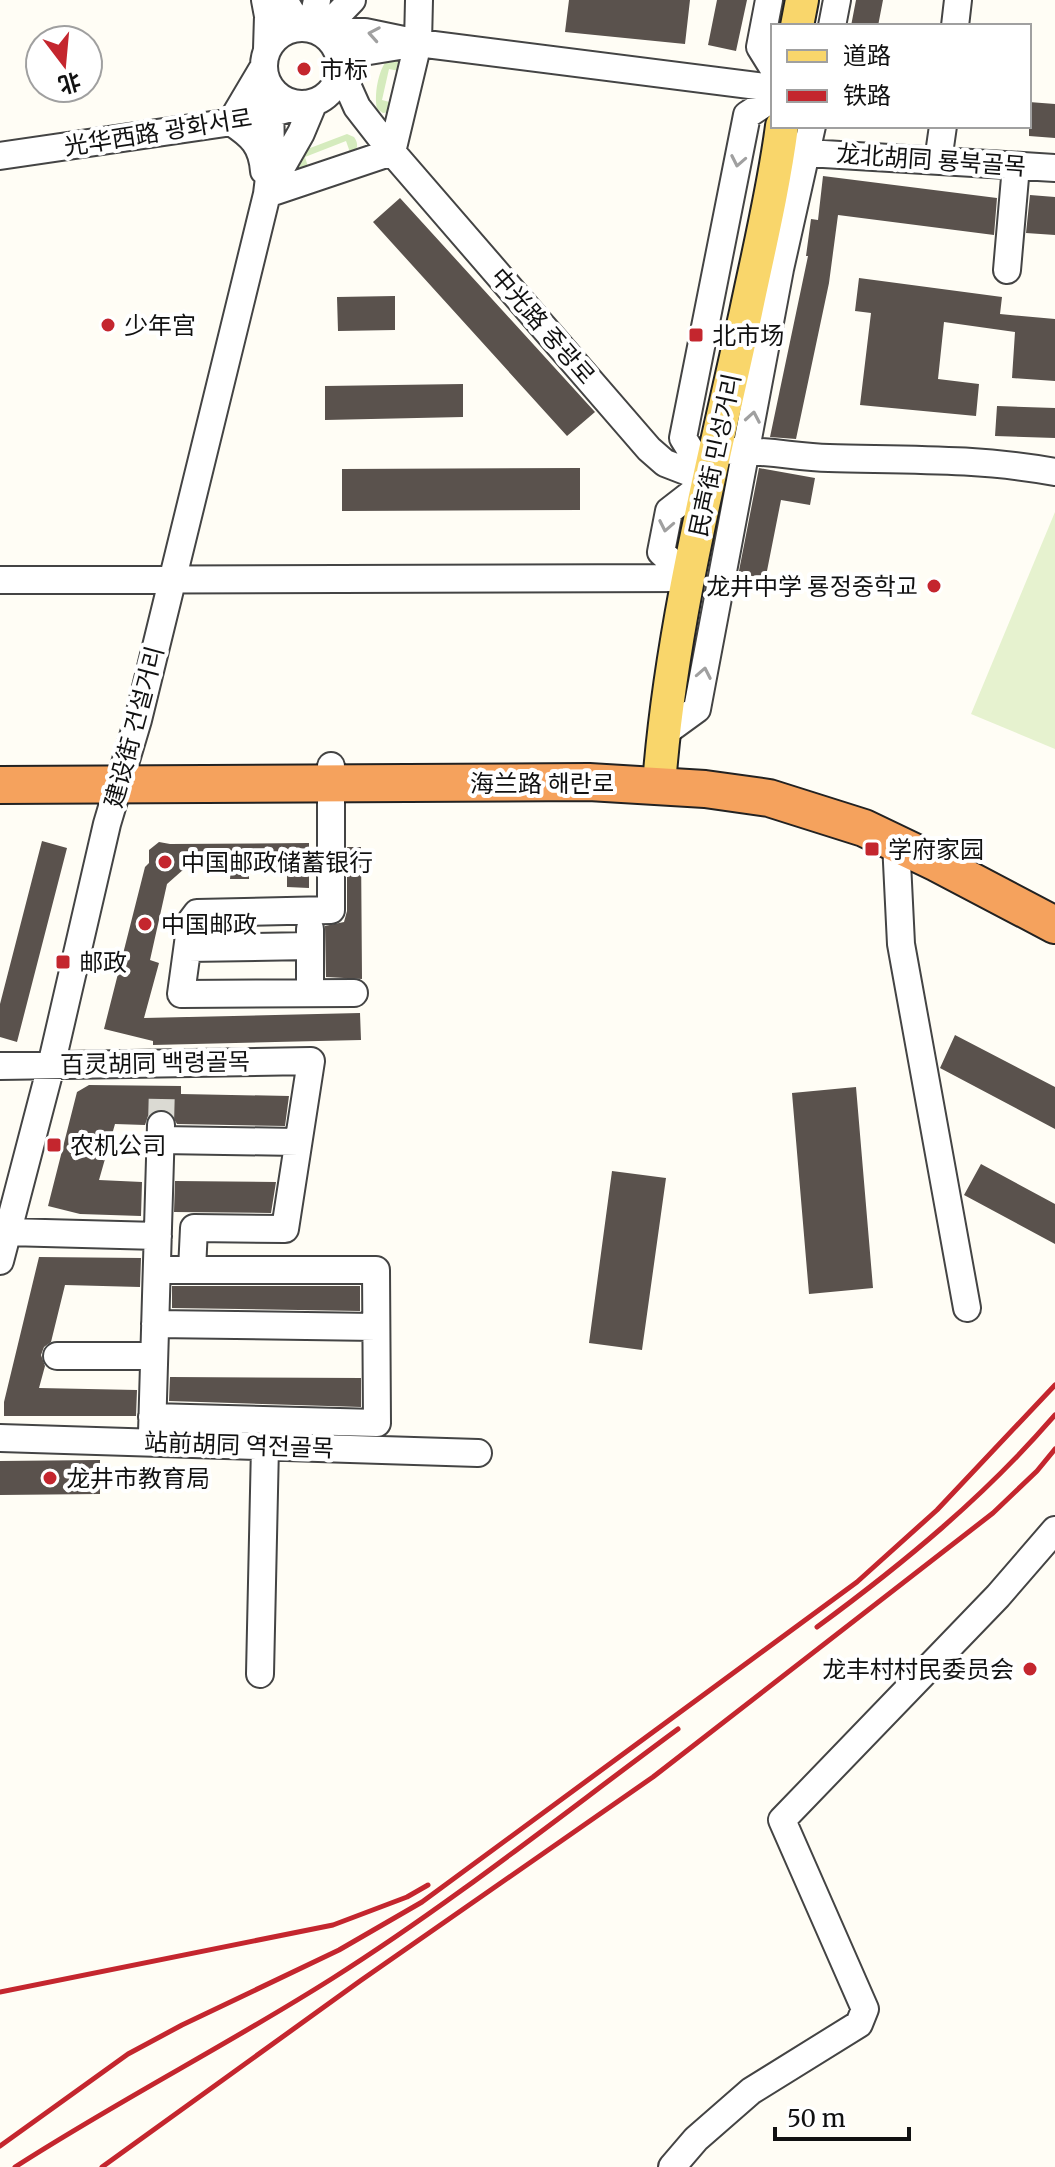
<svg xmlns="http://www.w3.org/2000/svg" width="1055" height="2167" font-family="Merriweather,'Noto Sans SC','Noto Sans KR',serif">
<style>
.green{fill:#d5ebbd}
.pitch{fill:#e6f2cf}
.building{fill:#5a524d}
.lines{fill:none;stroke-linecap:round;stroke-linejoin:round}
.minor-tunnel{stroke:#dbdad3;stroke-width:26;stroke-dasharray:26 13;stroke-linecap:butt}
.minor-casing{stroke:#444;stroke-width:30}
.major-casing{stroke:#222;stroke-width:36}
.highway-casing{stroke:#222;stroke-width:40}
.minor{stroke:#fff;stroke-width:26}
.major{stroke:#f9d66b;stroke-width:32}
.highway{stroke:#f5a25d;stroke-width:36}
.rail{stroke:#c4262e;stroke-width:5}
.oneway{stroke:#a0a0a0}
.poi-dot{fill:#c4262e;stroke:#fff;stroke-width:3}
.labels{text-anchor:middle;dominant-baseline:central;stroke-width:8;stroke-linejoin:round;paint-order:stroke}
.poi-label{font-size:24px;fill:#111;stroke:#fff;text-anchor:start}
.street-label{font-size:24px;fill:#111;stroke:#fff}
</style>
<rect width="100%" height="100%" fill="#fffdf5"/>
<path class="green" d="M397 59 404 72 389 69 382 100 397 104 390 112 383 113 377 109C374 95 378 71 387 60Z
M347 134 354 137C359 144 358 150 351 155L346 141 305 157 309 170 295 168 297 153Z"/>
<path class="pitch" d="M1055 512V749L971 714Z"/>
<path class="building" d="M569 0H690L685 44 565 32Z
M717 0H747L736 51 708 45Z
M856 0H883L878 26H851Z
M1029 102 1055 104V138L1029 136Z
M823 176 997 198 994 235 838 215 829 283 796 439 770 437 808 256H806L811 219 818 220Z
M1030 195 1055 197V235L1026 233Z
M400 198 595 412 567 436 373 222Z
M859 278 1002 297 1000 314 1055 319V381L1012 378 1015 332 944 322 938 379 979 384 976 416 860 405 871 313 855 311Z
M395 296V330L338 331 337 297Z
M463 384V417L325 420V386Z
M997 406 1055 408V438L995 436Z
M580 468V510L342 511V469Z
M759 468 815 478 810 505 781 500 765 581 738 576Z
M42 841 67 848 17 1042 0 1037V1004Z
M159 842 170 844 309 843V888L287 887V869H249V879H230L231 868 184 869 167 884 150 960 159 963 144 1018 360 1013 361 1040 153 1045V1041L104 1029 145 867 149 863V850Z
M347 847H361L362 979 326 977 325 926 344 922 347 911Z
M955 1035 1055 1087V1129L940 1068Z
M89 1085 181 1086V1094L289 1096 285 1126 177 1124 170 1112 161 1109 148 1116 145 1125 115 1124 99 1180 142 1182 141 1216 80 1214 48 1206 77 1092Z
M856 1087 873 1288 809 1294 792 1093Z
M981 1164 1055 1204V1244L964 1195Z
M612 1171 666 1178 642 1350 589 1343Z
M175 1181 276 1182 271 1213 174 1212Z
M39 1257 141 1258 140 1287 65 1285 51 1342 44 1347 41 1355 45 1366 39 1388 137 1390 136 1416H4V1402Z
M172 1286H360V1311L172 1308Z
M170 1377 361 1378V1407L169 1401Z
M100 1460V1494L0 1495V1461Z"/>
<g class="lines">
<path class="minor-tunnel" d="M161 1125 162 1086"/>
<defs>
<path id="minor" d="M265 0 268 16 267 49
M284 0 300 27
M769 0 760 47 773 68
M832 26 837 0
M955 26 958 0
M264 66a38 38 0 1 1 76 0a38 38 0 1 1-76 0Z
M311 28 317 0
M321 32H365L418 43 357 53 342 59 340 69
M321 32 352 0
M418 43 773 88
M263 68 231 122C252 136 262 145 264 171
M340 69 357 107 392 152 649 449 665 463 709 480
M792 146 807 153 1055 168
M392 152 418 43 419 0
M0 156 246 120 314 102
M938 161 943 126
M272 184 301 133 314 102
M267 194 392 152
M1007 270 1016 166
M732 451C765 450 797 457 829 458 905 460 980 458 1055 472
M709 480 683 438 747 115 773 98
M689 578 661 552 669 511 709 480
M0 580 689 578
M664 733 697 709 780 269 812 126
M331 766V910L197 913 191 921 181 994 354 993
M896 842 901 944 967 1308
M310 929V993
M188 948 310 946
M0 1066 311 1061 285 1229 194 1228 192 1270
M161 1140 298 1142
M7 1232 158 1236
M0 1261 51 1066 107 824 138 720 267 194 271 161 270 87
M155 1324 376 1327
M57 1356H154
M152 1417 377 1423 376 1270H157
M152 1433 161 1125
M0 1438 478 1453
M260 1674 265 1446
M672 2167 696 2139 751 2091 859 2024 865 2009 782 1820 998 1596 1055 1530"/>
<path id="major" d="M797 26 802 0
M659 785C671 626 712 468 746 312 759 250 774 188 782 126"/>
<path id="highway" d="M0 785 589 782 705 789 769 798 864 828 937 863 1055 925"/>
</defs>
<use href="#minor" class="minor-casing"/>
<use href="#major" class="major-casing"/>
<use href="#highway" class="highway-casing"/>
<use href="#minor" class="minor"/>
<use href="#major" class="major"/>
<use href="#highway" class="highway"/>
<path class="rail" d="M817 1627C904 1563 984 1497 1055 1415
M0 1992 333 1925 407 1897 428 1885
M0 2146 128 2054 182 2025 339 1950 422 1902 857 1582 937 1510 1055 1385
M15 2167C119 2100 229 2044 333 1978 453 1902 564 1813 678 1729
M102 2167 360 1981 653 1777 993 1513 1037 1471 1055 1449"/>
</g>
<defs><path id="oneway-chevron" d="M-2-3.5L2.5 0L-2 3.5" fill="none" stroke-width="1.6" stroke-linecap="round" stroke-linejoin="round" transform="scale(2)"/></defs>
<g class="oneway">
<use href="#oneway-chevron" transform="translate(374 34) rotate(-170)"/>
<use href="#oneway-chevron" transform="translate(738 161) rotate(101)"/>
<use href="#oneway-chevron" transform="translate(753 417) rotate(-80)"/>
<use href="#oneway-chevron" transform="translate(666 526) rotate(101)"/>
<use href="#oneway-chevron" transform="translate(704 673) rotate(-79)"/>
</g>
<g class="poi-dot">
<circle cx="304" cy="69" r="8"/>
<circle cx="108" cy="325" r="8"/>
<rect x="688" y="327" width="16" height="16" rx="4"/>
<circle cx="934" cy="586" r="8"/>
<rect x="864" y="841" width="16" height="16" rx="4"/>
<circle cx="165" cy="862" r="8"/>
<circle cx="145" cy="924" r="8"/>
<rect x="55" y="954" width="16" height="16" rx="4"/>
<rect x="46" y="1137" width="16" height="16" rx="4"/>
<circle cx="50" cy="1478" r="8"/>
<circle cx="1030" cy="1669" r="8"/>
</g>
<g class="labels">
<g class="poi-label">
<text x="320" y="69">市标</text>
<text x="124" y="325">少年宫</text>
<text x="712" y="335">北市场</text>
<text x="918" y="586" text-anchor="end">龙井中学 룡정중학교</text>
<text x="888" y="849">学府家园</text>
<text x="181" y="862">中国邮政储蓄银行</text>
<text x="161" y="924">中国邮政</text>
<text x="79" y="962">邮政</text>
<text x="70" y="1145">农机公司</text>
<text x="66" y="1478">龙井市教育局</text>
<text x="1014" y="1669" text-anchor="end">龙丰村村民委员会</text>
</g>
<g class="street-label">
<text transform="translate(158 132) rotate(-9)">光华西路 광화서로</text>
<text transform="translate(931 160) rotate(4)">龙北胡同 룡북골목</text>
<text transform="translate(543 326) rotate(49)">中光路 중광로</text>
<text transform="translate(715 455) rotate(-78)">民声街 민성거리</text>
<text transform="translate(134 727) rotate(-75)">建设街 건설거리</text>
<text x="542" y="783">海兰路 해란로</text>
<text transform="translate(155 1063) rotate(-1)">百灵胡同 백령골목</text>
<text transform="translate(239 1445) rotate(2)">站前胡同 역전골목</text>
</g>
</g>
<rect x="771" y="24" width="260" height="104" fill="#ffffff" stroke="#a0a0a0" stroke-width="2"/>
<rect x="787" y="50" width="40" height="12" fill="#f9d66b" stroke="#a0a0a0" stroke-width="2"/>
<text x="843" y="64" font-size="24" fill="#111111">道路</text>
<rect x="787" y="90" width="40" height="12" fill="#c4262e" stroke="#a0a0a0" stroke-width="2"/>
<text x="843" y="104" font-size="24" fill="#111111">铁路</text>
<g transform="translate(64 64) rotate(164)"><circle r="38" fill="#ffffff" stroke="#a0a0a0" stroke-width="2"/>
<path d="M0-6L14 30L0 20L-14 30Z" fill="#c4262e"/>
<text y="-12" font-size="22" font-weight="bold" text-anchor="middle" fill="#111111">北</text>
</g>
<path d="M775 2127v12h134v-12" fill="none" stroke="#111111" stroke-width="4"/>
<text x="787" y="2127" font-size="24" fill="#111111" stroke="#ffffff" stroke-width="6" paint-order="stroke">50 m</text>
</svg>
